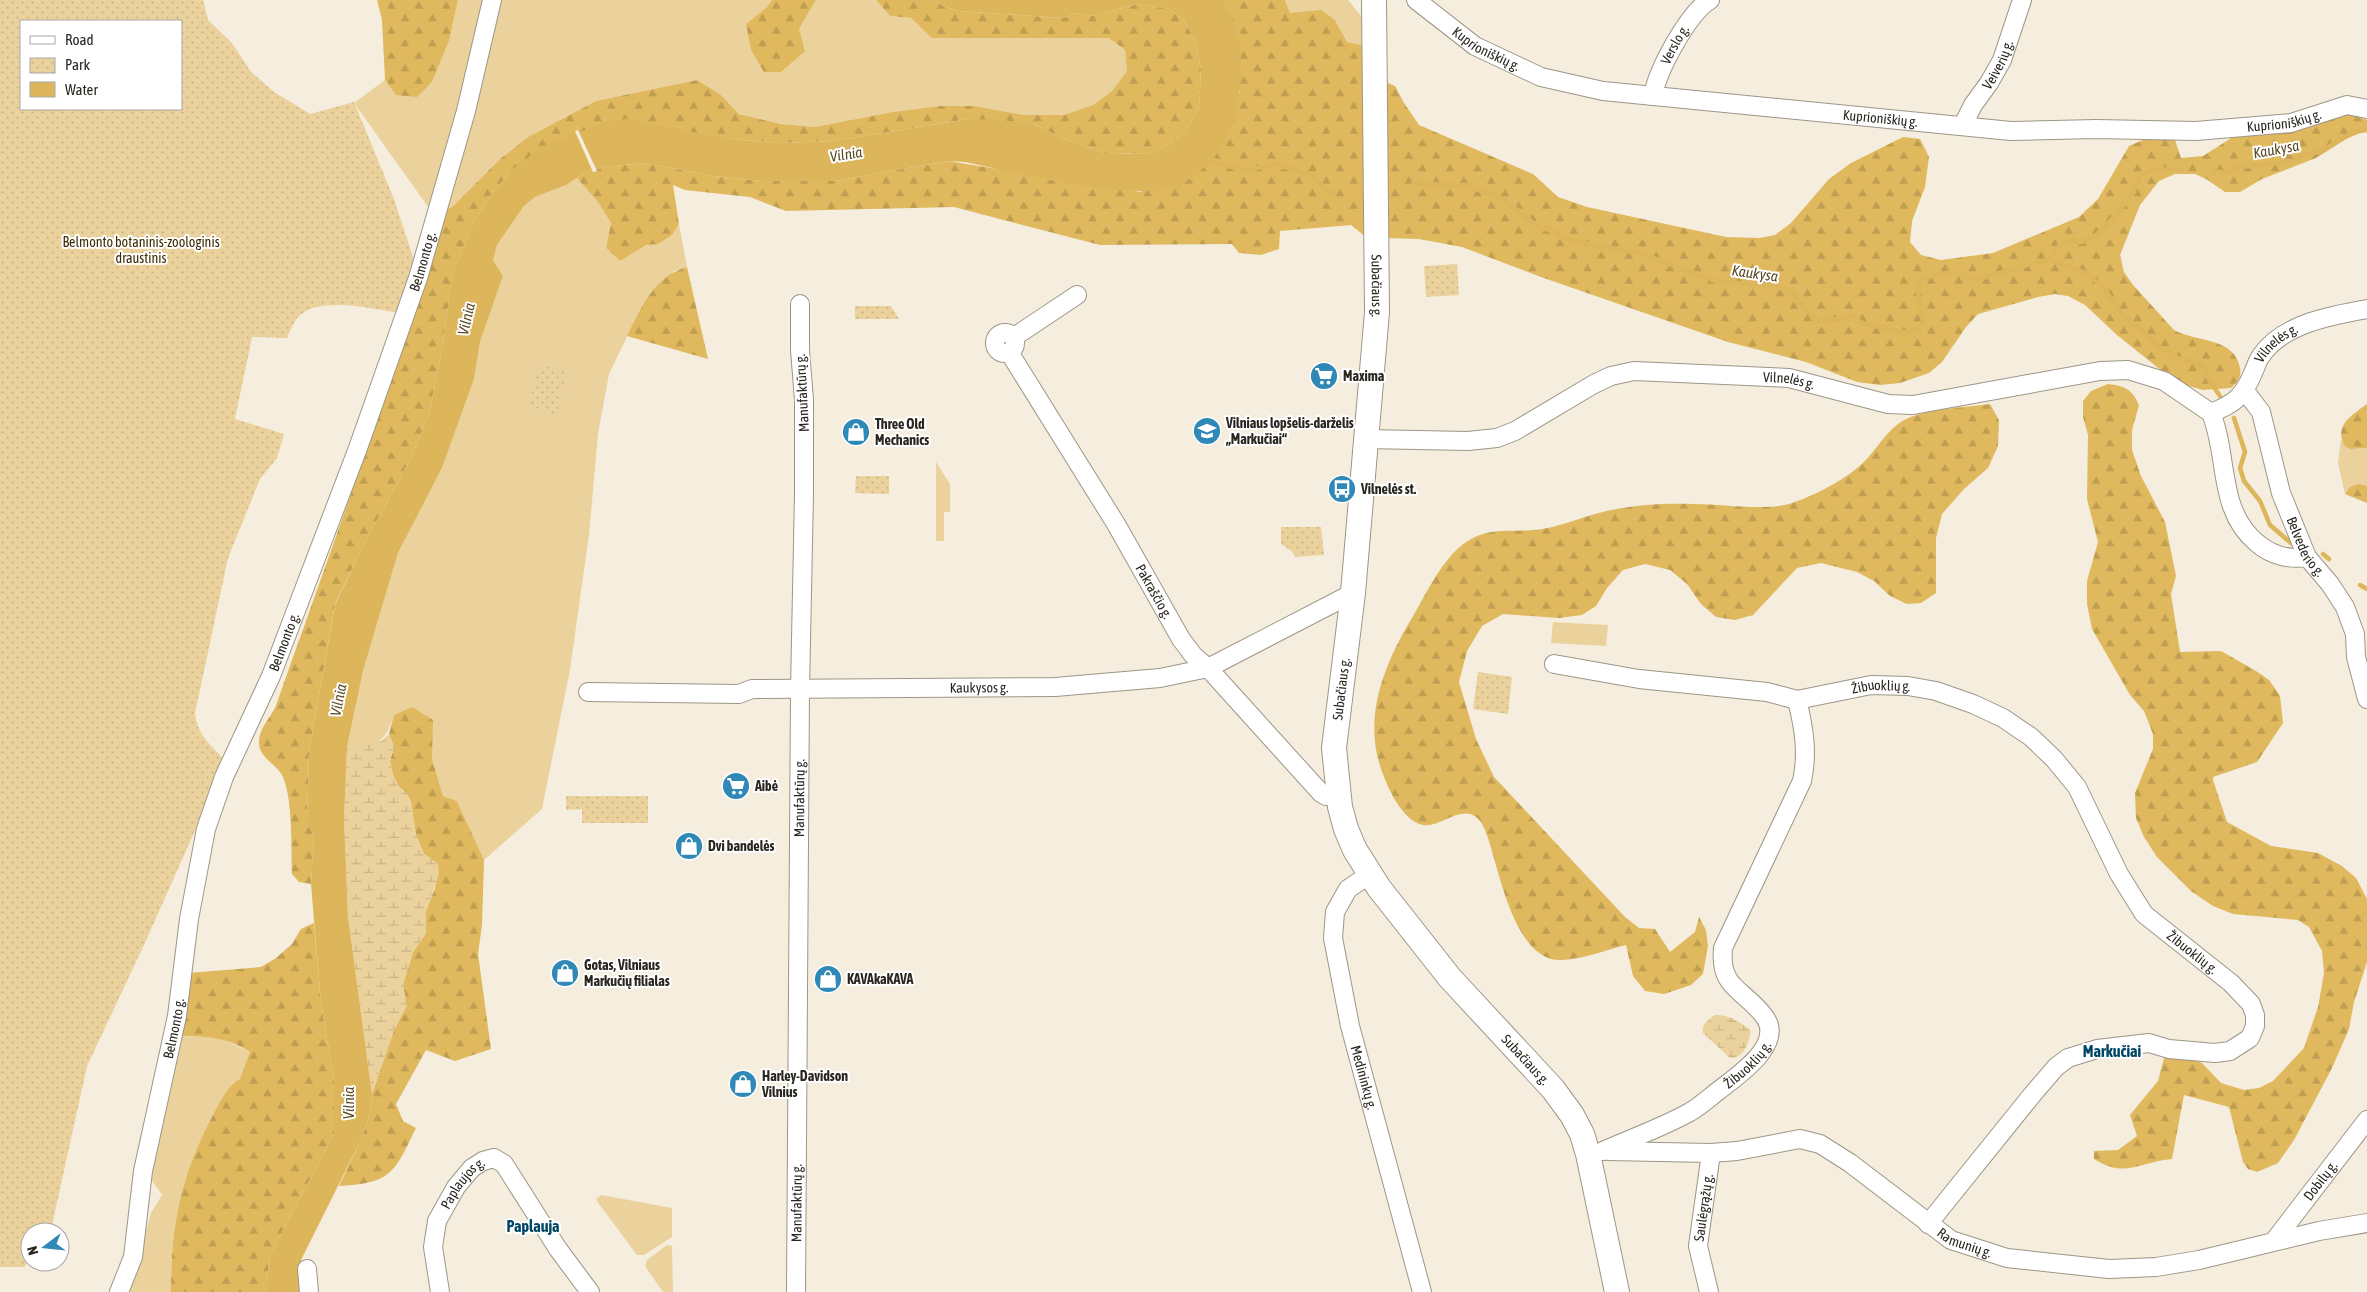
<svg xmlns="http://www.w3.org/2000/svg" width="2367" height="1292" font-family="'Asap Condensed',sans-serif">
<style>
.grass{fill:#ebd29d}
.forest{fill:url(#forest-firs)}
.wetland{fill:url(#wetland-marsh)}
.park{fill:url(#park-dots);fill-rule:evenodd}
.water{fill:#ddb55a}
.pier{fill:#f5eddd}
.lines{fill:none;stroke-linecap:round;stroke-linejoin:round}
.stream{stroke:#ddb55a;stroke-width:4.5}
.street-casing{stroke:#9d9687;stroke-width:20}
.secondary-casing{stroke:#9d9687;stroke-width:26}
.street{stroke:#fff;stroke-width:18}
.secondary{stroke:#fff;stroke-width:24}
.labels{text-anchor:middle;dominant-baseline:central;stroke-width:4;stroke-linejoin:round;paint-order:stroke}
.street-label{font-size:14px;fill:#292620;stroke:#fff}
.park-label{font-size:14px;fill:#3c2c03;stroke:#fff}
.poi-label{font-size:14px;font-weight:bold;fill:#292620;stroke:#fff;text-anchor:start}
.water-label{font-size:15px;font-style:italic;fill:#5b4923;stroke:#fff}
.quarter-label{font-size:16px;font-weight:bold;fill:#004665;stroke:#fff}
</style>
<defs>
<pattern id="forest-firs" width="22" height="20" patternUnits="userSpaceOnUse" patternTransform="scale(1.25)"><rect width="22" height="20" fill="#e0b85d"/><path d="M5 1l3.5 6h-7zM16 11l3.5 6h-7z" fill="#c09e51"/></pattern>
<pattern id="wetland-marsh" width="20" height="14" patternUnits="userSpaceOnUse" patternTransform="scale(1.25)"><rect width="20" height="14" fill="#ebd29d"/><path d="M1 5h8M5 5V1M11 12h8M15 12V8" fill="none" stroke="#cab487"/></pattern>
<pattern id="park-dots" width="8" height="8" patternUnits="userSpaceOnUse" patternTransform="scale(1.25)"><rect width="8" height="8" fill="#ebd29d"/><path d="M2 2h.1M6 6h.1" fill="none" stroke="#cab487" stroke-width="1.8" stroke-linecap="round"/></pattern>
</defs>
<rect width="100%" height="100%" fill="#f5eddd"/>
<path class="grass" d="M458 0H484L478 36 431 211 354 103 385 80 396 94 417 96 432 82 449 41Z
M499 0H772L767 7 746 24 799 29 816 0H876L890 16 911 18 933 38H1109L1125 50 1127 71 1112 91 1093 105 1064 115H1024L975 106H940L892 112 815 127 781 124 739 114 720 94 697 80 596 101 528 137 500 159 452 207 444 211Z
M1285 0H1348L1362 17V45L1347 42 1335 20 1290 13Z
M577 178 597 201 611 223 606 248 620 261C628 256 638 247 647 245 664 241 669 239 679 224L687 267 674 271 638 314 609 374 598 434 589 535 570 670 542 809 484 860 457 801 443 796 432 759V720L394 715C384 747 377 742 347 747L363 671 398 553 442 468 474 379 480 342 503 276 493 260 497 245 524 206 535 197 566 185Z
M2341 439C2348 451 2355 449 2367 448V486C2357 484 2351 486 2345 494L2338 463Z
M936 462 950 484V512H944V541H936Z
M1553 622 1608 625 1606 646 1551 643Z
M182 1036 220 1038 250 1052 240 1080C226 1087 221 1100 213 1115 181 1175 171 1224 171 1292H129L151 1213 162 1195 149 1176Z
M601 1195 672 1208V1237L644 1255H637L599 1204 596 1199Z
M667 1245 672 1246 673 1292H663L645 1266 647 1260Z"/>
<path class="forest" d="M377 0H458L449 41 432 82 417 97 396 95 385 80 382 20Z
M772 0H816L799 29 805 51 781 72H764L751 50 746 24 767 7Z
M876 0H935L943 6 958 11 1063 18 1078 13 1091 16 1138 4 1170 9 1184 20 1196 42 1201 70 1199 108 1185 132 1172 143 1150 154 1104 153 1062 138 1033 124 968 119 835 141 781 143 729 139 514 168 491 195 475 220 452 275 443 345 429 414 412 456 362 548 335 604 309 751 307 823 314 835 311 884 299 882 292 874C291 847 293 801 283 777 278 765 259 758 259 743 258 731 269 719 275 708 333 544 394 379 444 211L452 207 500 159 528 137 596 101 697 80 720 94 739 114 781 124 815 127 892 112 940 106H975L1024 115H1064L1093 105 1112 91 1127 71 1125 50 1109 38H932L911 18 890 16Z
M1223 0H1285L1290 13 1321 10 1335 20 1347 42 1362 45 1367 238 1351 225 1280 231 1279 249 1261 255 1239 253 1232 244 1100 245 954 207 786 211 750 197 685 190 673 185 679 224 672 235 658 244 646 245 620 261 606 248 611 223 597 201 577 178 586 172 604 167 644 163 713 176 761 181H834L948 161 1141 192 1240 93C1239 61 1241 28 1223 0Z
M1383 81 1395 86 1404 103 1419 125 1533 174 1558 197 1587 207 1726 237 1760 238 1775 235 1791 223 1829 179 1851 163 1903 137 1920 139 1929 157 1925 187 1912 221 1910 242 1921 255 1941 260 1993 253 2079 217 2098 199 2129 146 2145 139 2174 137 2181 158 2203 156 2236 135 2348 114 2367 120V130L2346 139 2316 158 2262 179 2240 192H2225L2206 179 2195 174H2175L2159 181 2140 205 2120 255 2124 272 2133 285 2174 330C2195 342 2235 337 2240 368 2242 377 2237 383 2231 388L2203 390 2185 385 2167 375 2117 335 2085 305 2068 296 2055 294 2038 297 1978 314 1966 327 1942 362 1929 373 1900 383 1880 385 1857 382 1806 362 1728 342 1541 277 1462 247 1419 239 1384 238Z
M687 267 708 359 627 336C641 308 654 276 687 267Z
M2108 384C2125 386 2132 389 2139 405L2132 430V450L2141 476 2165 522 2176 576 2171 594 2180 652 2221 651 2256 671 2269 680 2280 696 2283 723 2257 762 2213 777V780L2227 822 2271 846 2318 853 2342 866 2356 878 2367 899V962L2354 1002 2349 1029 2332 1068 2294 1140 2278 1163 2257 1172 2248 1169 2243 1162 2229 1107 2184 1095 2172 1159C2138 1162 2126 1179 2094 1159V1151L2118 1150 2137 1136 2130 1115 2158 1081 2164 1058 2178 1053 2202 1063 2221 1083 2244 1090 2259 1088 2273 1081 2304 1048 2318 1007 2324 973 2322 951 2309 927 2298 920 2233 914 2213 906 2191 891 2157 857 2144 837 2136 818 2135 793 2153 749V734L2144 711 2130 695 2092 629 2087 604V581L2098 542 2087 499 2088 435 2083 417V401L2091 391Z
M1990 404 1999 420 1998 446 1988 468 1964 489 1942 514 1936 538V593L1921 603 1907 604 1890 596 1874 581 1857 572 1821 563 1797 568 1753 615 1735 620 1716 617 1701 604 1687 584 1670 570 1645 564 1623 570 1607 588 1596 606 1582 615 1559 618 1503 614 1482 626 1467 651 1459 682 1476 739 1494 777 1625 917 1639 928 1655 929 1670 952 1695 932 1699 917 1706 930 1708 946 1703 974 1691 985 1664 994 1645 991 1633 976 1626 945C1606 950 1583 959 1562 960 1512 962 1499 864 1485 830 1470 794 1442 829 1423 825 1397 820 1377 766 1375 742 1370 699 1390 654 1412 618 1426 594 1440 563 1462 545 1490 524 1511 534 1542 529 1567 525 1591 513 1617 509 1641 504 1669 503 1694 504 1723 504 1761 511 1789 504 1809 498 1841 482 1857 468 1873 456 1882 436 1898 424 1919 408 1964 408 1990 404Z
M2367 404V448L2351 449 2345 446C2333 426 2352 415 2367 404Z
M2359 484 2367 486V503L2345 494 2350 487Z
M412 707 433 720 432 759 443 796 457 801 484 860 482 925 478 954 491 1049 455 1061 426 1050 396 1104 403 1121 416 1128C394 1173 392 1183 339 1186L361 1140 370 1114 372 1094 394 1030 406 1006 403 984 413 952 426 933V911L435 888 438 864 424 854 416 835 411 802 407 793 399 787 393 775 390 761 394 747 389 734 394 715Z
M314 923 321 1003 334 1080V1134L270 1255 265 1292H171C171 1224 181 1175 213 1115 221 1100 226 1087 240 1079L250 1052C226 1037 209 1037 182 1036L189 973 261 967 276 958 292 944 301 929Z"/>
<path class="wetland" d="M389 734 394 747 390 761 393 775 399 787 407 793 411 802 416 835 424 854 438 864 439 874 426 911V933L413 952 403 984 407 1006 394 1030 372 1094 348 917 344 819 347 747 381 741Z
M1715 1015C1727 1014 1741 1022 1750 1030 1751 1041 1743 1059 1730 1058L1703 1033C1701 1024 1709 1019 1715 1015Z"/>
<path class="park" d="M0 0H203L208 20 232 43 251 72 274 92 310 114 354 102 394 199 415 263 399 313C374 309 318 295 298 317 293 323 290 332 287 338L252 337 235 419 284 434 277 458 260 479 228 558 195 713C197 734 211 746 226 761L144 945 87 1066 51 1230 49 1232H30V1259L24 1267H0ZM21 21H181V109H21Z
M1457 264 1459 295 1426 297 1424 266Z
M855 306H891L899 319H855Z
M539 365 567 371 557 415 528 407Z
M856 476H889V494L855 493Z
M1281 527H1321L1324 555 1295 557 1293 552 1281 544Z
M1478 672 1512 677 1508 714 1473 709Z
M566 796H648V823H582V809L566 810Z"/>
<path class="water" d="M935 0H1223C1242 29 1245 73 1237 107 1229 139 1219 158 1191 178 1186 181 1181 187 1175 188 1154 193 1132 191 1111 189 1061 184 1013 172 965 162L948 161 834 181H761L713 176 644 163 604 167 586 172 566 185 535 197 524 206 497 245 493 260 503 276 480 342 474 379 442 468 398 553 363 671 347 747 344 819 348 917 372 1094 370 1114 361 1140 301 1260 300 1292H265L270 1255 334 1134V1080L321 1003 311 884 314 835 307 823 309 751 335 605 362 548 412 456 429 414 443 345 452 275 475 220 491 195 514 168 545 145 607 122 626 119 729 139 781 143 835 141 968 119 1002 120 1033 124 1062 138 1104 153 1150 154 1172 143 1185 132 1199 108 1201 70 1196 42 1184 20 1170 9 1138 4 1091 16 1078 13 1063 18 958 11 943 6Z"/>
<path class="pier" d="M578 130 597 171 593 172 575 131Z"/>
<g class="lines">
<path class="stream" d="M1210 156 1217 163 1246 171 1274 164 1296 170 1316 178 1327 191 1335 194
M2213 171 2227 173 2238 167 2291 162 2304 155 2322 151 2353 132 2367 130
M1413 184 1465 185 1503 199 1537 226 1555 232 1571 241 1643 254 1715 281 1775 286 1792 293 1818 322 1852 316 1862 323 1907 333 1916 329 1924 322C1921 306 1913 292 1923 278L1953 272 1975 280 2049 259 2060 244 2068 241 2082 242 2094 237 2117 214 2133 193 2141 175 2152 170 2180 169
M2049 259 2084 272 2103 287 2120 311 2159 347 2178 358 2203 365 2209 380 2220 396
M2234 418 2245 452 2240 468 2244 481 2260 501 2270 525 2291 543
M2323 554 2329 559
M2360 585 2367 589"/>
<defs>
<g id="street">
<path id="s1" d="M1416 0 1475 46 1541 77 1603 91 2011 131 2096 129 2196 131 2291 123 2347 105 2367 109"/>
<path id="s2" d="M1653 96C1657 71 1688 13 1710 0"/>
<path id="s3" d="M1963 125 1973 105 1989 83 2002 60 2022 0"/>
<circle cx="1005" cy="343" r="10"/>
<path d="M1014 337 1077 295"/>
<path id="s4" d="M1009 352 1116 524 1181 639 1193 655 1208 668 1321 793 1326 796 1337 795"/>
<path id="s5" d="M2245 391 2261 412 2281 493 2307 557 2330 584 2345 607 2355 634 2356 657 2367 699"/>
<path d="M2211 413C2229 457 2217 510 2257 543 2271 555 2289 560 2307 557"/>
<path id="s6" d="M1366 439 1468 441 1497 438 1515 431 1594 384 1611 376 1634 371 1789 378 1888 404 1913 405 2100 371 2128 370 2164 381 2211 413C2234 404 2243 397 2253 373 2256 367 2257 361 2261 356 2282 324 2332 315 2367 309"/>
<path d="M1554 664 1639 679 1767 692 1797 700"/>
<path id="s7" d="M588 692 739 694 752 689 1055 687 1160 678 1208 668 1353 593"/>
<path id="s8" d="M1370 874 1348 889 1335 912 1333 938 1350 1026 1422 1292"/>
<path id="s9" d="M1603 1151C1632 1138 1663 1127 1690 1112 1700 1106 1709 1098 1718 1091 1737 1076 1786 1044 1764 1016 1744 989 1719 989 1723 948L1802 781C1808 753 1804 728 1797 700L1871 685 1908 686 1936 691 1973 704 2003 718 2031 737 2054 759 2077 787 2119 874 2144 914 2231 983 2251 1004 2255 1015V1026L2250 1038 2230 1051 2215 1053 2169 1049 2149 1043 2097 1049 2068 1058 2056 1067 2032 1095 1928 1224"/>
<path id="s10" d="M1608 1151 1711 1153 1737 1151 1800 1139 1820 1144 1850 1163 1951 1240 2007 1258 2109 1269 2156 1267 2199 1260 2319 1231 2367 1223"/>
<path id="s11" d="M2274 1241 2367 1120"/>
<path d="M307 1269 309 1292"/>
<path id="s12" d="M119 1292 133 1257 143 1171 177 1016 189 919 206 829 224 777 271 676 358 448 418 278 466 111 492 0"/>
<path id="s13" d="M440 1292 433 1247 437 1221 456 1187 472 1168 483 1161 494 1158 504 1164 558 1249 590 1292"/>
<path id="s14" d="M796 1292 800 689 804 494V400L800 350V304"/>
<path id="s15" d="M1709 1292 1698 1246 1711 1153"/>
</g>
<g id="secondary">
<path id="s16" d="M1374 0 1377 312 1353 593 1334 748 1340 807 1346 829 1355 850 1379 888 1450 978 1553 1089 1572 1115 1582 1134 1588 1154 1617 1292"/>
</g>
</defs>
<use href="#street" class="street-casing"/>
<use href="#secondary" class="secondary-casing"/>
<use href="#street" class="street"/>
<use href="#secondary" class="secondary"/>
</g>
<defs>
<symbol id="supermarket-disc" viewBox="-11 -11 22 22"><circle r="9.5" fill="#2f88b6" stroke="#fff"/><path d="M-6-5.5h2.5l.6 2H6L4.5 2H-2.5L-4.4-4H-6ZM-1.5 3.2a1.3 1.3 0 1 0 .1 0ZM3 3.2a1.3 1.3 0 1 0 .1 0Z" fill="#fff"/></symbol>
<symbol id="school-disc" viewBox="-11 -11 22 22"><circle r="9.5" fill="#2f88b6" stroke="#fff"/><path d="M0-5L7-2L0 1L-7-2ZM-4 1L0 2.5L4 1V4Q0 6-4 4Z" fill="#fff"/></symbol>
<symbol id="shop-disc" viewBox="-11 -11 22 22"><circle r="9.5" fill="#2f88b6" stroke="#fff"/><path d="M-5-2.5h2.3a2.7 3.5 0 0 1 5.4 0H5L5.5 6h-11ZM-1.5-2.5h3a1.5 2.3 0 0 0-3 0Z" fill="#fff"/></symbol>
<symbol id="bus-disc" viewBox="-11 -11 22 22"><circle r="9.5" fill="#2f88b6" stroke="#fff"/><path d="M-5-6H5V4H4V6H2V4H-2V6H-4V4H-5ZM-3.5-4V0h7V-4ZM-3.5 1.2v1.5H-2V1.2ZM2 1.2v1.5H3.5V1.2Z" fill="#fff"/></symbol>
</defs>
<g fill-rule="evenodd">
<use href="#supermarket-disc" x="1308" y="360" width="32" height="32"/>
<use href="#school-disc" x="1191" y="415" width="32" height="32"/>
<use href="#shop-disc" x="840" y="416" width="32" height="32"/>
<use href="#bus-disc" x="1326" y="473" width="32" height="32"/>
<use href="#supermarket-disc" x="720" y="770" width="32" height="32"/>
<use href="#shop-disc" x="673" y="830" width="32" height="32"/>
<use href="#shop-disc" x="549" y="957" width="32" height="32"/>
<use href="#shop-disc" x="812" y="963" width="32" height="32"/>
<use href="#shop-disc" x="727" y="1068" width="32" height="32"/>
</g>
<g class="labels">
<g class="street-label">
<text stroke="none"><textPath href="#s2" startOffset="56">Verslo g.</textPath></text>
<text stroke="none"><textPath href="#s1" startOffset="86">Kuprioniškių g.</textPath></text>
<text stroke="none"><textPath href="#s3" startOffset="70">Veiverių g.</textPath></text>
<text stroke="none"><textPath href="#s1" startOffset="490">Kuprioniškių g.</textPath></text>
<text stroke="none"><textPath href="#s1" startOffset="895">Kuprioniškių g.</textPath></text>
<text stroke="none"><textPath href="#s12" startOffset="1080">Belmonto g.</textPath></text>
<text stroke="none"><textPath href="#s16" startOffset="286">Subačiaus g.</textPath></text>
<text stroke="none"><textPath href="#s6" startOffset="979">Vilnelės g.</textPath></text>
<text stroke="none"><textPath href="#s6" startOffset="440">Vilnelės g.</textPath></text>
<text transform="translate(802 393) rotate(-93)">Manufaktūrų g.</text>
<text stroke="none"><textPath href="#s5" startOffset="169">Belvederio g.</textPath></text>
<text stroke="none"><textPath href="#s4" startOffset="280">Pakraščio g.</textPath></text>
<text stroke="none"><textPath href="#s12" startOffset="675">Belmonto g.</textPath></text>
<text stroke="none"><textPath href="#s7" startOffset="392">Kaukysos g.</textPath></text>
<text transform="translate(1341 689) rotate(-83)">Subačiaus g.</text>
<text stroke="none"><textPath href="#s9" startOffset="664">Žibuoklių g.</textPath></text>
<text stroke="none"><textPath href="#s14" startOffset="494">Manufaktūrų g.</textPath></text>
<text stroke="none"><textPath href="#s9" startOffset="1099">Žibuoklių g.</textPath></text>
<text stroke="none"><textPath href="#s12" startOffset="270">Belmonto g.</textPath></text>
<text stroke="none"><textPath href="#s16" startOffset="1126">Subačiaus g.</textPath></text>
<text stroke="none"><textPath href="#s9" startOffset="170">Žibuoklių g.</textPath></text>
<text stroke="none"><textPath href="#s8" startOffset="222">Medininkų g.</textPath></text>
<text stroke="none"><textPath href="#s11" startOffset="76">Dobilų g.</textPath></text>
<text stroke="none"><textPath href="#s13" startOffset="118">Paplaujos g.</textPath></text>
<text stroke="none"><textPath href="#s14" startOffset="89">Manufaktūrų g.</textPath></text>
<text stroke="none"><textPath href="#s15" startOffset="86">Saulėgrąžų g.</textPath></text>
<text stroke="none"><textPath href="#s10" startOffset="390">Ramunių g.</textPath></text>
</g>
<g class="park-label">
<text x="141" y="242">Belmonto botaninis-zoologinis<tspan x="141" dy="16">draustinis</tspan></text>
</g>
<g class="poi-label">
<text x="1343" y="376">Maxima</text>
<text x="1226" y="423">Vilniaus lopšelis-darželis<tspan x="1226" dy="16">„Markučiai“</tspan></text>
<text x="875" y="424">Three Old<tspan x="875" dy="16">Mechanics</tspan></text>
<text x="1361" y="489">Vilnelės st.</text>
<text x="755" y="786">Aibė</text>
<text x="708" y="846">Dvi bandelės</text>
<text x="584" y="965">Gotas, Vilniaus<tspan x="584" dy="16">Markučių filialas</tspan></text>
<text x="847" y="979">KAVAkaKAVA</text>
<text x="762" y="1076">Harley-Davidson<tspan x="762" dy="16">Vilnius</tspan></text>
</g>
<g class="water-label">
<text transform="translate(2276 149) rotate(-10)">Kaukysa</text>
<text transform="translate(846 154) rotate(-9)">Vilnia</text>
<text transform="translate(1755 273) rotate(8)">Kaukysa</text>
<text transform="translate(466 319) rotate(-77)">Vilnia</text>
<text transform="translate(338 700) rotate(-79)">Vilnia</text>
<text transform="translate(348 1103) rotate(-90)">Vilnia</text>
</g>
<g class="quarter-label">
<text x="2112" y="1051">Markučiai</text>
<text x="533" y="1226">Paplauja</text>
</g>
</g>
<rect x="20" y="20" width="162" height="90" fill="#ffffff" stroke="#a9a8a6"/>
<rect x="30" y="36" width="25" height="8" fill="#ffffff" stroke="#a9a8a6"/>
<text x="65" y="45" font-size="15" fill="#292620">Road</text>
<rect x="30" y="58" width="25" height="15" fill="url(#park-dots)" stroke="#a9a8a6"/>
<text x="65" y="70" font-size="15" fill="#292620">Park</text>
<rect x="30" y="82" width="25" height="15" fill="#ddb55a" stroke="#a9a8a6"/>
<text x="65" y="95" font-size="15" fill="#292620">Water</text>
<g transform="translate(45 1247) rotate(254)"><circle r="24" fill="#ffffff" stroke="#a9a8a6"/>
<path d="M0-4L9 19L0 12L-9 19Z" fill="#2f88b6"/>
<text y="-8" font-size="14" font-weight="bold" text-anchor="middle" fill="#292620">N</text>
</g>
</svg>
